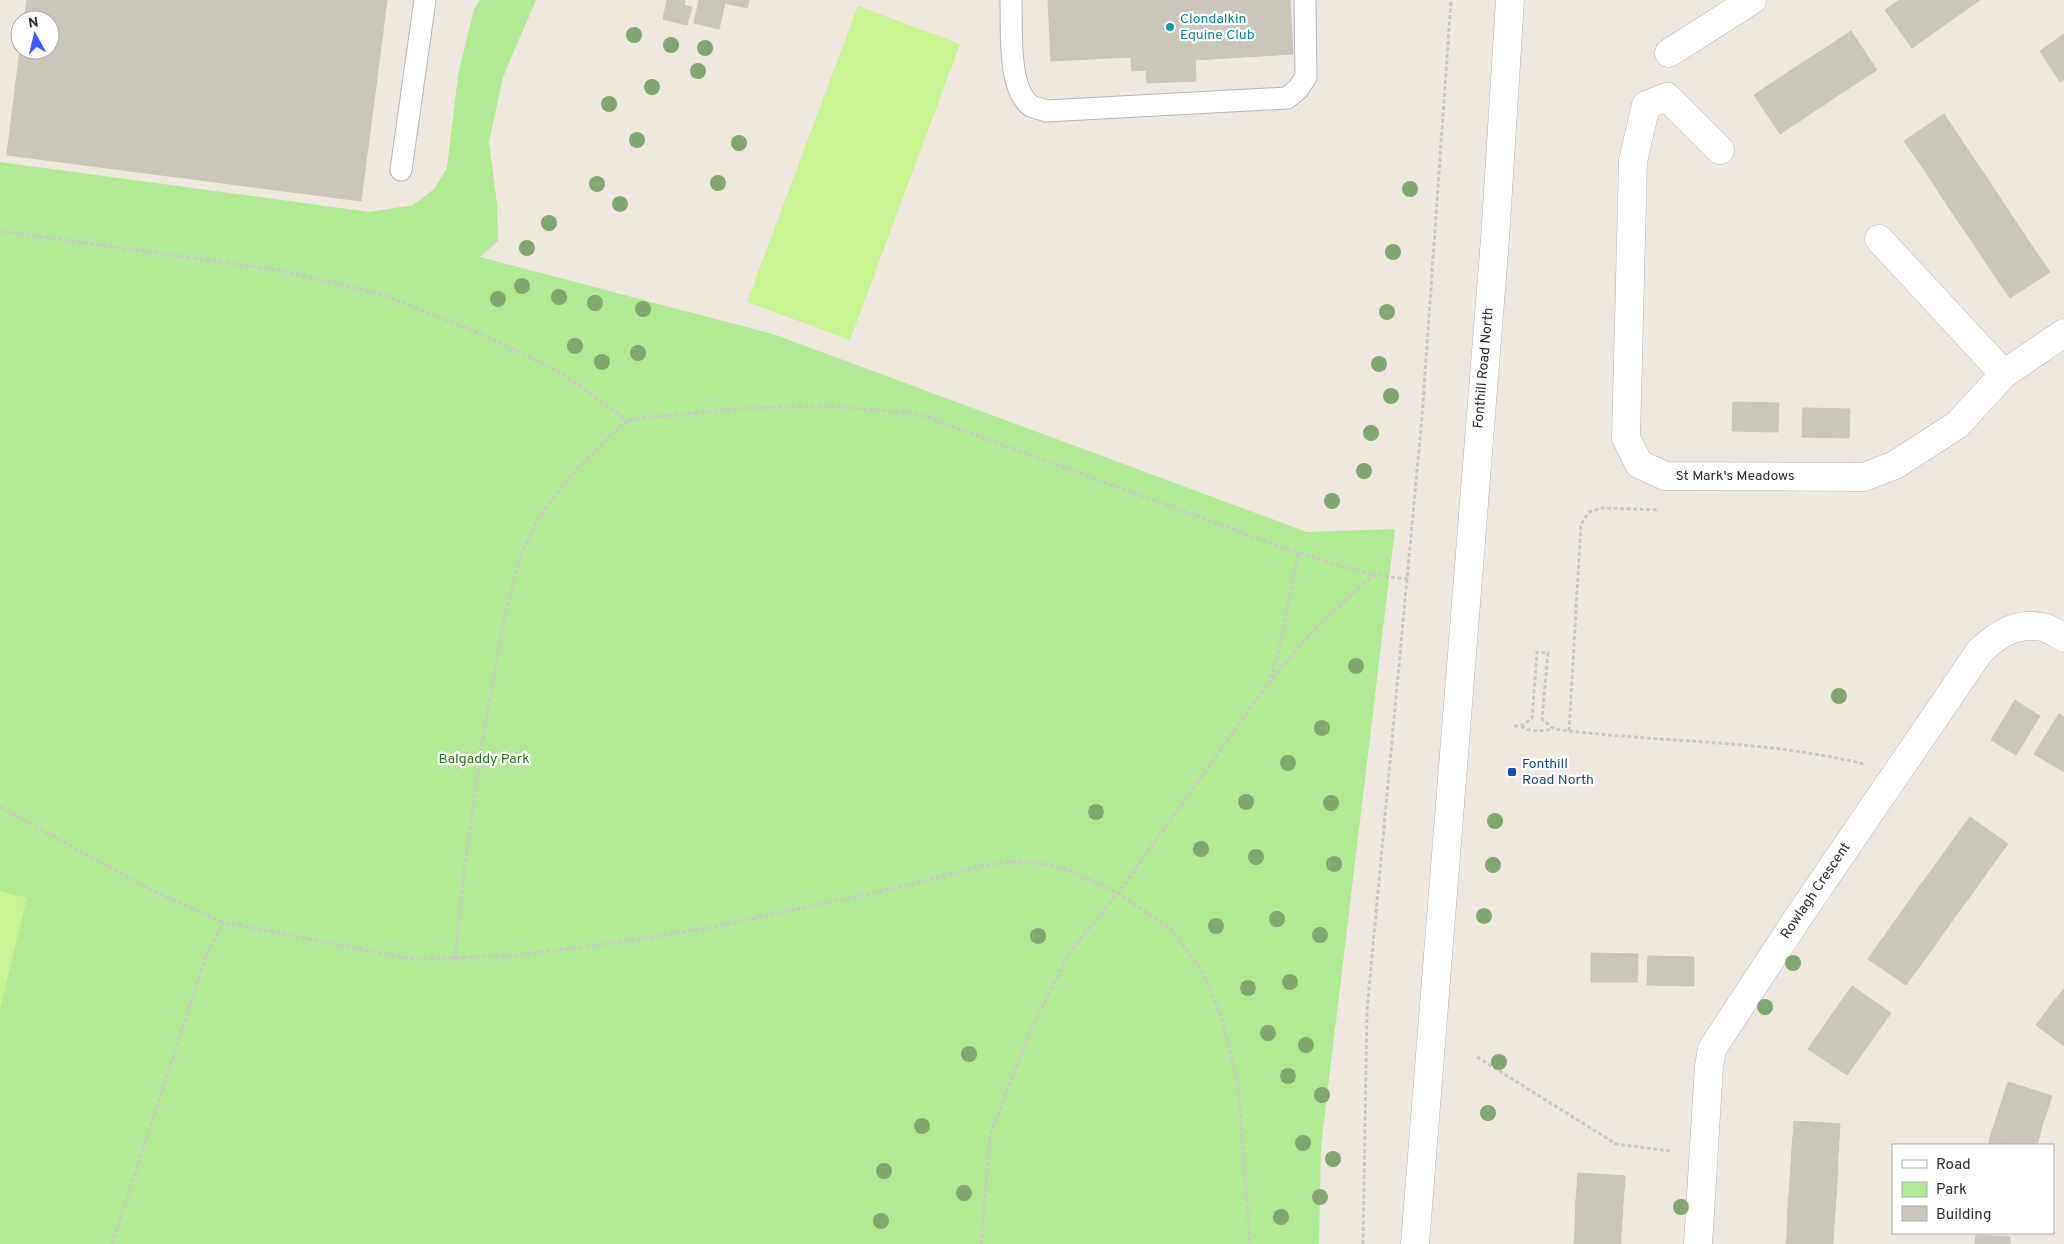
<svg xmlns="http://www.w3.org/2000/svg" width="2064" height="1244" font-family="Overpass,sans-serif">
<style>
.green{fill:#b1ea95}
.pitch{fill:#c7f390}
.building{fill:#cac6bc;stroke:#cbc4b7}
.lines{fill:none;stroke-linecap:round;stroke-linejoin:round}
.lane-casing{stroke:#b2b4c1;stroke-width:23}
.street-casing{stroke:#b2b4c1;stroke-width:29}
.secondary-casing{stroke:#b2b4c1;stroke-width:29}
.path{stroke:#c8c8c8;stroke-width:3;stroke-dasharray:4 2.5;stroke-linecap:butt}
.lane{stroke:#fff;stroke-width:21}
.street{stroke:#fff;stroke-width:28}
.secondary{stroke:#fff;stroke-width:28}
.tree{fill:#80a76f}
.culture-dot{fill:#0f9aa8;stroke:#fff;stroke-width:2}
.transit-dot{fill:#1a4fb4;stroke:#fff;stroke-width:2}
.labels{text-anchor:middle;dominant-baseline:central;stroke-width:4.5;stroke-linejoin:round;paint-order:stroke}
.culture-label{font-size:14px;fill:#0d838f;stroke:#fff;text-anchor:start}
.street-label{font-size:14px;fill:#2c2c2c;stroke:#fff}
.park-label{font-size:14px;fill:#257214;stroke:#fff}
.transit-label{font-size:14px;fill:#164399;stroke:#fff;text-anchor:start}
</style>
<rect width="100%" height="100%" fill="#efe8de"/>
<path class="green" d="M480 0H536L503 77 489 142 497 204 498 241 480 257 773 334 1307 532 1395 529 1321 1146 1319 1244H0V162L370 212 413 205 434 189 447 168 458 75 474 9Z"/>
<path class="pitch" d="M858 6 960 44 850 340 747 302Z
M0 891 27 898 0 1009Z"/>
<path class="building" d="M27 0H387L361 201 7 155 20 50H50V20H24Z
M667 0H685L684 5 692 7 687 25 663 19Z
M699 0H749L747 8 725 3 719 29 694 23Z
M1048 0H1290L1293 54 1195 60 1196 81 1147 83 1146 70 1132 71 1131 57 1051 61Z
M1899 0H1914L1936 31 1912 48 1885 10Z
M1914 0H1950L1960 14 1936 31Z
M1950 0H1980L1960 14Z
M1851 31 1877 70 1852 86 1827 47Z
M2064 34V79L2060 82 2040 51Z
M1827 47 1852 86 1828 102 1802 63Z
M1802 63 1828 102 1804 118 1778 79Z
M1778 79 1804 118 1780 134 1754 95Z
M1944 114 1964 144 1925 171 1904 141Z
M1964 144 1989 181 1949 208 1925 171Z
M1989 181 2010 213 1971 240 1949 208Z
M2010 213 2030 243 1990 269 1971 240Z
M2030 243 2050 272 2010 298 1990 269Z
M1733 402 1779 403 1778 432 1732 431Z
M1803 408 1850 409 1849 438 1802 437Z
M2015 700 2040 716 2016 755 1991 740Z
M2059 714 2064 717V772L2034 754Z
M1970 817 2008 844 1991 867 1953 840Z
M1953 840 1991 867 1974 891 1936 864Z
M1936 864 1974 891 1957 914 1919 887Z
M1919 887 1957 914 1940 938 1902 911Z
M1902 911 1940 938 1923 962 1885 935Z
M1885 935 1923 962 1906 985 1868 959Z
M1591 953 1638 954 1637 982H1591Z
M1648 956 1694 957V986L1647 985Z
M1852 986 1891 1013 1869 1044 1830 1017Z
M2064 989V1009L2054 1001Z
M2054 1001 2064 1009V1046L2036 1025Z
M1830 1017 1869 1044 1847 1075 1808 1049Z
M2008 1082 2052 1096 2043 1123 1999 1110Z
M1999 1110 2043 1123 2037 1145H2015L1990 1138Z
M1794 1121 1840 1124 1838 1153 1792 1150Z
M1990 1138 2015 1145H1988Z
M1792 1150 1838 1153 1837 1182 1790 1179Z
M1578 1173 1625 1176 1623 1204 1576 1201Z
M1790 1179 1837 1182 1835 1211 1788 1208Z
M1576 1201 1623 1204 1621 1233 1575 1231Z
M1788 1208 1835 1211 1833 1240 1787 1237Z
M1575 1231 1621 1233V1244H1574Z
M1976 1235 2010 1237V1244H1975Z
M1787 1237 1833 1240V1244H1786Z"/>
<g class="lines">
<defs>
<path id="lane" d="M1011 0C1012 26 1007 89 1031 106 1035 108 1042 109 1046 111L1287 98 1298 89 1306 77 1305 0
M401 170 425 0"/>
<path id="street" d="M1669 53 1752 0
M1720 150 1667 97 1646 105 1633 161 1626 438 1639 464 1665 476 1864 477 1895 465 1957 425 2004 374 2064 333
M1879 239 2004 374
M1698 1244 1709 1066 1712 1049 1797 919 1980 651C1998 634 2016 622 2043 627 2050 629 2058 634 2064 638"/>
<path id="secondary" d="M1415 1244 1495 239 1510 0"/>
</defs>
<use href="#lane" class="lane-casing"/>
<use href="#street" class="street-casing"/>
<use href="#secondary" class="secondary-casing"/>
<path class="path" d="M0 231 278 270 384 295 479 333 563 374 628 421
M1270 678 1280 646 1298 553
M1514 726H1521L1532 718 1537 652 1548 653 1542 719 1554 729C1657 743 1763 739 1864 764
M1521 726C1531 733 1542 731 1553 729
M1569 731 1581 524 1589 512 1602 508 1659 510
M0 807 153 891 223 922 412 959 508 956 605 944 709 928 900 887 987 865 1018 861 1050 865 1073 872 1118 893 1169 928 1201 968 1221 1016 1238 1085 1250 1244
M455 959 464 871 482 743 506 609 522 552 539 517 566 481 611 435 628 421 641 418 746 408 826 406 916 413 1298 553 1373 575
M1477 1057 1616 1144 1670 1151
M112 1244 206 956 223 922
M981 1244 990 1135 1030 1031 1069 953 1118 893 1270 681 1316 627 1373 575 1408 579
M1363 1244 1367 1010 1422 417 1451 0"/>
<use href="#lane" class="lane"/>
<use href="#street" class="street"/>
<use href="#secondary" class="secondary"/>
</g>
<g class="tree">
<circle cx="634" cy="35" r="8"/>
<circle cx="671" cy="45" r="8"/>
<circle cx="705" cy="48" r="8"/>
<circle cx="698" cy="71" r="8"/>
<circle cx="652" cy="87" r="8"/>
<circle cx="609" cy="104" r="8"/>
<circle cx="637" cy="140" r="8"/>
<circle cx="739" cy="143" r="8"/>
<circle cx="718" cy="183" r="8"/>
<circle cx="597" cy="184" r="8"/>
<circle cx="1410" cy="189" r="8"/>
<circle cx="620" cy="204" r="8"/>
<circle cx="549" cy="223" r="8"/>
<circle cx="527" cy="248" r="8"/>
<circle cx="1393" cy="252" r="8"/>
<circle cx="522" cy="286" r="8"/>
<circle cx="559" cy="297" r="8"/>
<circle cx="498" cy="299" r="8"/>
<circle cx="595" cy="303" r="8"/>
<circle cx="643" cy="309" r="8"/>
<circle cx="1387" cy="312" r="8"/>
<circle cx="575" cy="346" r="8"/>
<circle cx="638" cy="353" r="8"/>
<circle cx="602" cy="362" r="8"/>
<circle cx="1379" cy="364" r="8"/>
<circle cx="1391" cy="396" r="8"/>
<circle cx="1371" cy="433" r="8"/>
<circle cx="1364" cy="471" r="8"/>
<circle cx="1332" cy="501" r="8"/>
<circle cx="1356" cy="666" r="8"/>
<circle cx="1839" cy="696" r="8"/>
<circle cx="1322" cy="728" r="8"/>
<circle cx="1288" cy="763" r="8"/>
<circle cx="1246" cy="802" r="8"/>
<circle cx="1331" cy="803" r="8"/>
<circle cx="1096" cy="812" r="8"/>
<circle cx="1495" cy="821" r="8"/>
<circle cx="1201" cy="849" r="8"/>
<circle cx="1256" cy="857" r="8"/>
<circle cx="1334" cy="864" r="8"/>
<circle cx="1493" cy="865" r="8"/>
<circle cx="1484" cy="916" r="8"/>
<circle cx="1277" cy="919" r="8"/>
<circle cx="1216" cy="926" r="8"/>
<circle cx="1320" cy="935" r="8"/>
<circle cx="1038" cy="936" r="8"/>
<circle cx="1793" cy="963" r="8"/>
<circle cx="1290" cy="982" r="8"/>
<circle cx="1248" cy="988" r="8"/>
<circle cx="1765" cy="1007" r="8"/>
<circle cx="1268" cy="1033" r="8"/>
<circle cx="1306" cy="1045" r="8"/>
<circle cx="969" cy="1054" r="8"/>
<circle cx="1499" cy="1062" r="8"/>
<circle cx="1288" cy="1076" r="8"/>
<circle cx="1322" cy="1095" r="8"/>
<circle cx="1488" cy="1113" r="8"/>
<circle cx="922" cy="1126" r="8"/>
<circle cx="1303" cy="1143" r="8"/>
<circle cx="1333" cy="1159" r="8"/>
<circle cx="884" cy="1171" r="8"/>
<circle cx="964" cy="1193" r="8"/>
<circle cx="1320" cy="1197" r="8"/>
<circle cx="1681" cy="1207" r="8"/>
<circle cx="1281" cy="1217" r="8"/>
<circle cx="881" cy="1221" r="8"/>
</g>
<circle class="culture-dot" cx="1170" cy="27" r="5"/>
<rect class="transit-dot" x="1507" y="767" width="10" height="10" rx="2.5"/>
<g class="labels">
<g class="culture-label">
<text x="1180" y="19">Clondalkin<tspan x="1180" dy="16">Equine Club</tspan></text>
</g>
<g class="street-label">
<text transform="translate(1484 368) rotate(-85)">Fonthill Road North</text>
<text x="1735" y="476">St Mark's Meadows</text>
<text transform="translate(1816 891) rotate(-56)">Rowlagh Crescent</text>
</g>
<g class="park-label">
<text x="484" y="759">Balgaddy Park</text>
</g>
<g class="transit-label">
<text x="1522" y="764">Fonthill<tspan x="1522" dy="16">Road North</tspan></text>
</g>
</g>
<rect x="1892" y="1144" width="162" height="90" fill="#ffffff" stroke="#ababab"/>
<rect x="1902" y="1160" width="25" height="8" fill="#ffffff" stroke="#ababab"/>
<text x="1936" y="1169" font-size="15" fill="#2c2c2c">Road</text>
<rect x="1902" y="1182" width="25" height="15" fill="#b1ea95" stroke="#ababab"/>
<text x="1936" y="1194" font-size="15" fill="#2c2c2c">Park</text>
<rect x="1902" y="1206" width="25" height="15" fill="#cac6bc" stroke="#ababab"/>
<text x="1936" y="1219" font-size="15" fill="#2c2c2c">Building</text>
<g transform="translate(35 35) rotate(352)"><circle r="24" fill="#ffffff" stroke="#ababab"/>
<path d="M0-4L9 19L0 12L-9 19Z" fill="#3b5cff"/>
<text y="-8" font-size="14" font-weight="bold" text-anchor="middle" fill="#2c2c2c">N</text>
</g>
</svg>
